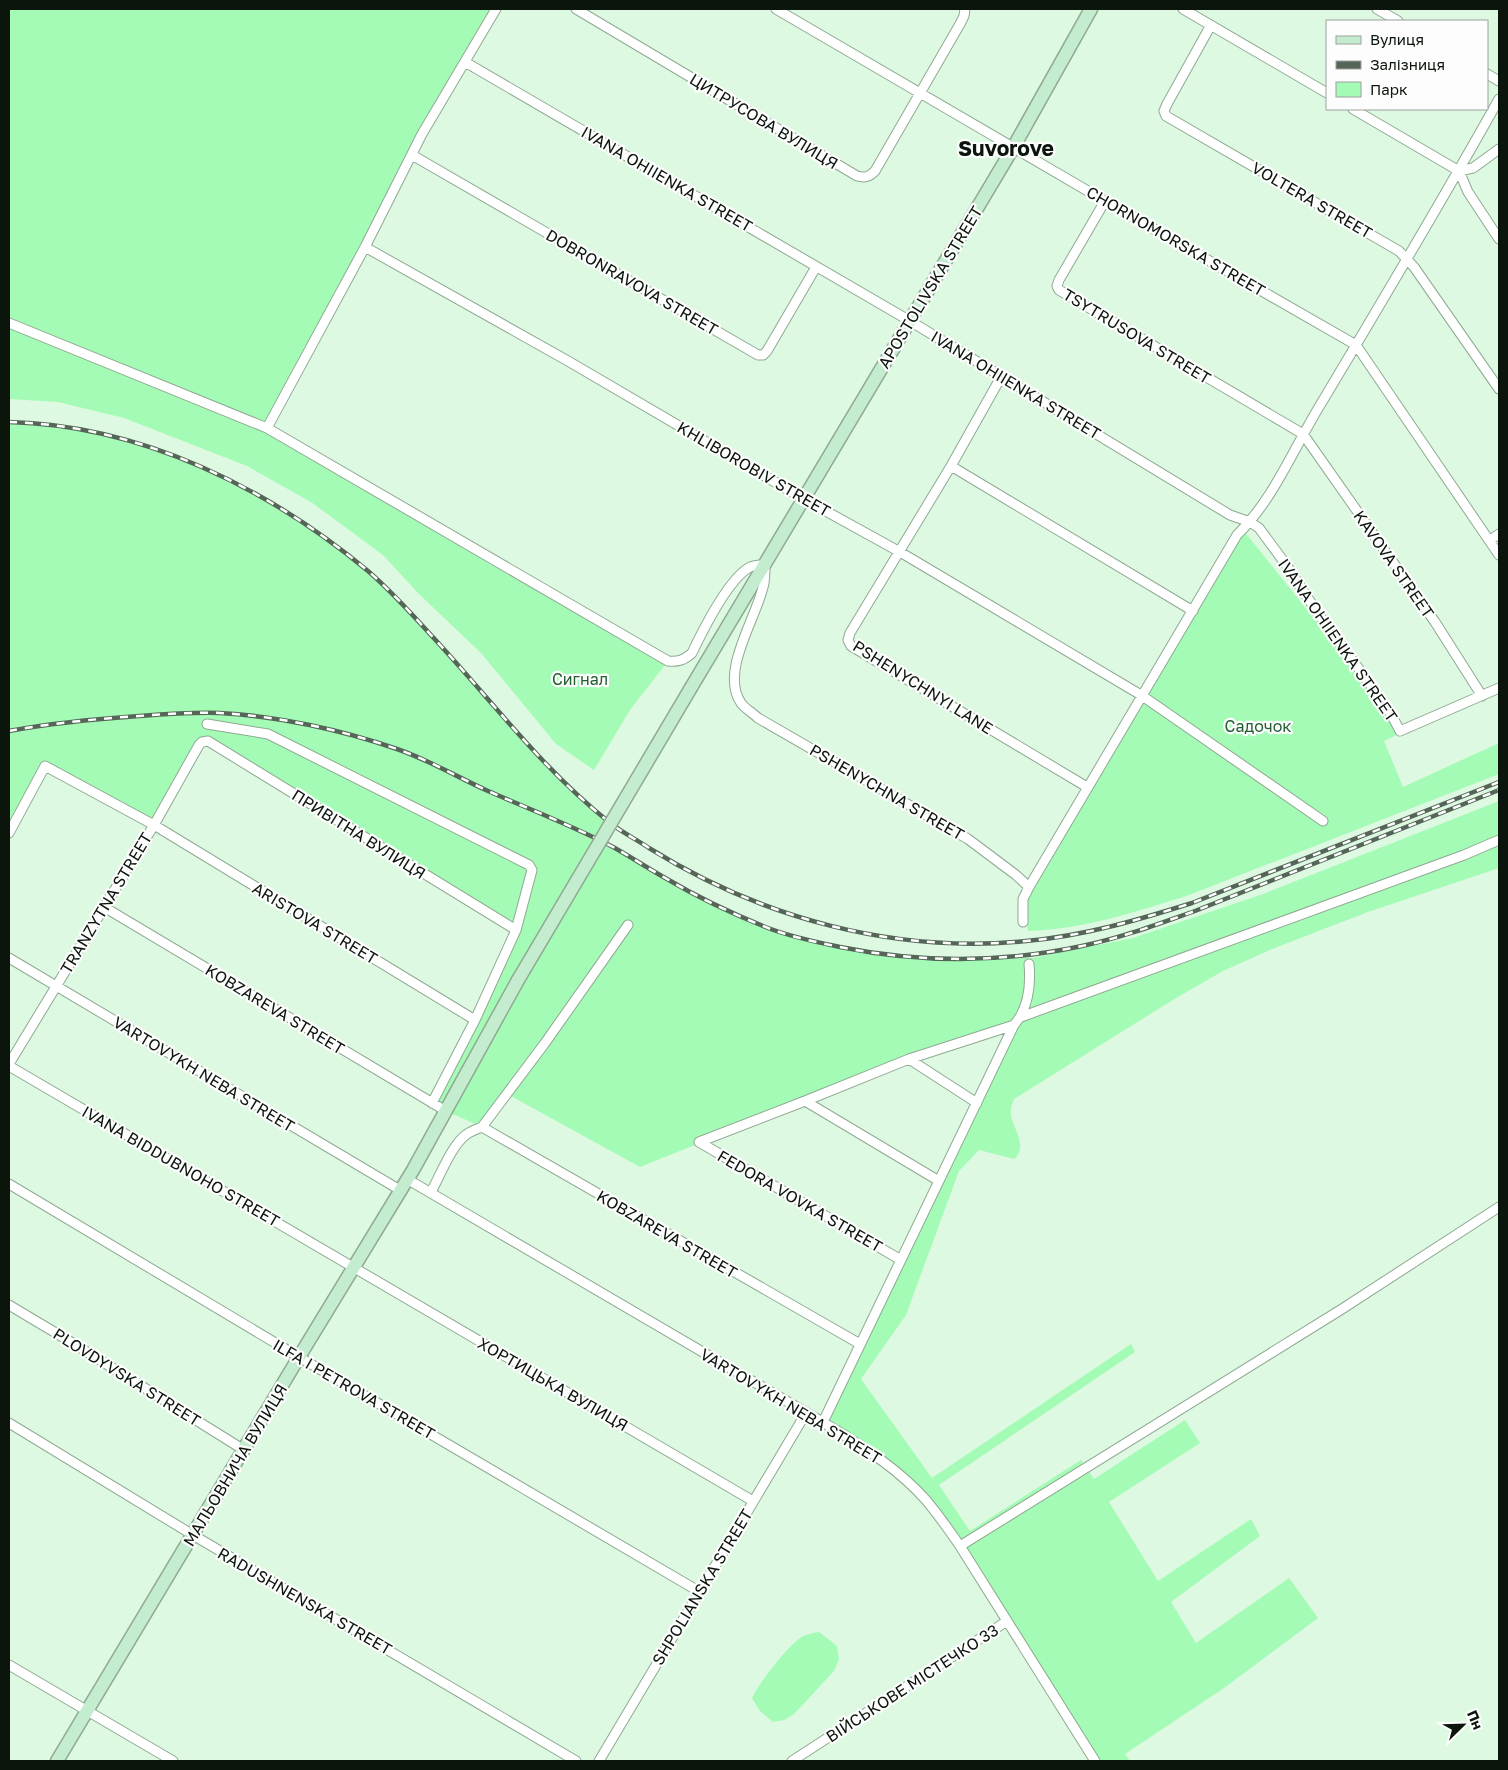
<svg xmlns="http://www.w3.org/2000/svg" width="1508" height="1770" font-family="'Golos Text',sans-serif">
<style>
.green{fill:#a4fbb5}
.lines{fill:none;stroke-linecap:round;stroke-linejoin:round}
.street-casing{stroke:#8fa993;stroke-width:11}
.secondary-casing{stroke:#8fa993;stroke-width:15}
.street{stroke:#fff;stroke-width:9}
.secondary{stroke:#c4edd0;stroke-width:12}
.rail-casing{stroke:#556658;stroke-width:4.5}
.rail{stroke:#fdfdfd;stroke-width:2.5;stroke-dasharray:8;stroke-linecap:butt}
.secondary-bridge-casing{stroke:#8fa993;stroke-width:15;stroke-linecap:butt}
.secondary-bridge{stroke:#c4edd0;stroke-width:12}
.labels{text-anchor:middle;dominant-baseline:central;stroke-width:4.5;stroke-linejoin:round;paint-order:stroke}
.street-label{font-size:16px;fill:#0b150c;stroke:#fdfdfd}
.park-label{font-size:16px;fill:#225e32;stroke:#fdfdfd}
.district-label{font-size:21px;font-weight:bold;fill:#0b150c;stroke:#fdfdfd}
</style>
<rect width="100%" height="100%" fill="#ddf9e1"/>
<path class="green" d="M9 9H496L422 134 267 428 668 661 630 710 594 770 556 744 481 653 419 594 383 555 311 502 247 466 124 418 58 402 9 399Z
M9 422 42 423 114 436 165 454 217 474 273 503 323 537 370 573 429 632 553 772 610 823 600 841 670 881 724 909 771 929 816 942 874 953 927 959 1032 958 1133 938 1263 894 1499 801V868L1368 912 1272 949 1223 971 1176 998 1014 1099C1012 1104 1010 1110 1011 1115 1013 1129 1029 1147 1014 1159L979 1150 959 1171 906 1315 861 1379 932 1478 1131 1344 1135 1352 939 1485 970 1531 1081 1460 1094 1479 1185 1420 1200 1443 1109 1502 1158 1581 1251 1519 1260 1536 1171 1602 1196 1643 1289 1578 1318 1618 1224 1688 1125 1754 1130 1761H1095L960 1546 910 1484 823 1422 1014 1026 909 1059 640 1167 509 1095 482 1127 446 1111 436 1094 515 930 202 742 154 825 46 766 9 833Z
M1244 531 1388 711 1399 734 1384 741 1403 787 1499 743V774L1189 895C1136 912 1084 929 1028 931 1025 914 1027 900 1032 885Z
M819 1632 837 1646 839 1659 834 1671 794 1714 784 1720 773 1722 760 1711 752 1698C760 1682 788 1645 803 1636 808 1634 813 1633 819 1632Z"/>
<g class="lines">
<defs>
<path id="street" d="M576 9 857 176C865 178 869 177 875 171L960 24 964 16 965 9
M776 9 1105 201 1356 345 1499 555
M1183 9 1327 93
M1377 9 1398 21
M1211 25 1167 104 1164 111 1166 116 1399 251 1414 267 1499 389
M465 62 910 321 1230 515 1250 522 1259 528 1287 566 1317 612 1389 710 1400 731 1499 688
M1487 74 1499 81
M1353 109 1459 171 1468 192 1499 239
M412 155 758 355H763L767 351 816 267
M1459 171 1473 168 1499 149
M1105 201 1059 280 1057 286 1059 290 1303 434 1435 622 1482 696
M365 247 568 361 804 499 900 552 1141 695 1323 821
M9 323 267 428 668 661C679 662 684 660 692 653 703 630 728 579 750 567 755 565 761 565 765 564 765 570 765 577 764 583 758 616 719 671 741 703 744 708 753 713 758 718L968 839 1016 875 1029 887
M1001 377 951 466 850 633 848 640 851 646 1087 787
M267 428 365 247 422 134 496 9
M951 466 1193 611
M1490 540 1499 534
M207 724 268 734 529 865 532 870 516 930 475 1020 432 1103
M9 833 45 766 154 825 475 1020
M104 907 446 1111
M1023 922V899L1029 887 1237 535C1273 500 1293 450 1319 407 1380 305 1441 203 1499 99
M9 958 400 1190
M1021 1017 1464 855 1499 840
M909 1059 977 1103
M9 1064 154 825 199 745 202 742 208 741 516 930
M9 1066 753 1501
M805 1101 939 1181
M482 1127 545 1043 628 925
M699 1142 805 1101 909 1059 1014 1025
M699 1142 901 1260
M407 1179 836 1430C868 1450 900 1471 925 1499 938 1514 949 1530 960 1546L1095 1761
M9 1184 299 1357 700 1592
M431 1192C440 1176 452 1144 467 1134 471 1131 477 1129 482 1127L860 1344
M9 1305 71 1342 244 1450
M823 1422 1014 1025C1028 1009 1031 985 1029 964
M9 1423 193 1535 576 1761
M960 1546 1342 1309 1499 1207
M9 1665 173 1761
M599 1761 806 1413
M792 1761 1007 1621"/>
<path id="secondary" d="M692 686 1013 148 1091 9
M57 1761 299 1357 413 1170 518 980"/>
</defs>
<use href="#street" class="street-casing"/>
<use href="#secondary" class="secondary-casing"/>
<use href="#street" class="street"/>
<use href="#secondary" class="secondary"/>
<defs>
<path id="rail" d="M9 422C141 425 268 488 368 571 390 590 411 613 430 634 489 697 541 768 609 822 621 832 636 839 649 848 761 918 894 954 1026 941 1084 936 1138 920 1192 903L1499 782
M9 731C52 723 95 719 139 716 166 714 193 712 220 713 278 716 342 730 397 749 429 760 457 777 488 791 529 809 573 826 613 847 631 857 649 869 667 879 699 898 733 914 768 928 791 937 816 942 840 947 920 963 1002 963 1082 946 1121 938 1158 924 1195 911L1499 790"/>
</defs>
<use href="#rail" class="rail-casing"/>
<use href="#rail" class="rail"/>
<defs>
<path id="secondary-bridge" d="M518 980 692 686"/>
</defs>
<use href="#secondary-bridge" class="secondary-bridge-casing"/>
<use href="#secondary-bridge" class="secondary-bridge"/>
</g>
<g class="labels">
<g class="street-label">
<text transform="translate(764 121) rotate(31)">ЦИТРУСОВА ВУЛИЦЯ</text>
<text transform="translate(667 179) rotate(30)">IVANA OHIIENKA STREET</text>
<text transform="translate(1312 200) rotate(30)">VOLTERA STREET</text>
<text transform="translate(1176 241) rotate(30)">CHORNOMORSKA STREET</text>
<text transform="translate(632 282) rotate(30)">DOBRONRAVOVA STREET</text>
<text transform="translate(930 287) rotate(-59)">APOSTOLIVSKA STREET</text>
<text transform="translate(1137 336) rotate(31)">TSYTRUSOVA STREET</text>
<text transform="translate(1016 385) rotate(31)">IVANA OHIIENKA STREET</text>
<text transform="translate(754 469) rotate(30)">KHLIBOROBIV STREET</text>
<text transform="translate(1394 564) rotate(55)">KAVOVA STREET</text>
<text transform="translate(1338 640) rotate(55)">IVANA OHIIENKA STREET</text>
<text transform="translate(923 687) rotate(32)">PSHENYCHNYI LANE</text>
<text transform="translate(887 792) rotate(30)">PSHENYCHNA STREET</text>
<text transform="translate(359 834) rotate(32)">ПРИВІТНА ВУЛИЦЯ</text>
<text transform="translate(106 903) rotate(-59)">TRANZYTNA STREET</text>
<text transform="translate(315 923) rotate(31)">ARISTOVA STREET</text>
<text transform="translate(275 1009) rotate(31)">KOBZAREVA STREET</text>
<text transform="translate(204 1074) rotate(31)">VARTOVYKH NEBA STREET</text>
<text transform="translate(181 1166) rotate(30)">IVANA BIDDUBNOHO STREET</text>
<text transform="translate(800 1201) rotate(30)">FEDORA VOVKA STREET</text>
<text transform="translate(667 1234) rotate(30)">KOBZAREVA STREET</text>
<text transform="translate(127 1377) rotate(32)">PLOVDYVSKA STREET</text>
<text transform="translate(553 1384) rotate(30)">ХОРТИЦЬКА ВУЛИЦЯ</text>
<text transform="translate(354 1389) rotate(30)">ILFA I PETROVA STREET</text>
<text transform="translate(791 1406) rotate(31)">VARTOVYKH NEBA STREET</text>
<text transform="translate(235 1465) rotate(-59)">МАЛЬОВНИЧА ВУЛИЦЯ</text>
<text transform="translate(702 1587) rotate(-59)">SHPOLIANSKA STREET</text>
<text transform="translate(305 1601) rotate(30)">RADUSHNENSKA STREET</text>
<text transform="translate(912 1683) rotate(-33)">ВІЙСЬКОВЕ МІСТЕЧКО 33</text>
</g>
<g class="park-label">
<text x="580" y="679">Сигнал</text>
<text x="1258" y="726">Садочок</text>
</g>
<g class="district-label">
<text x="1006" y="148">Suvorove</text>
</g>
</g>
<rect width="1508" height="1770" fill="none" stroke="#0b150c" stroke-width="20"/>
<rect x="1326" y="20" width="162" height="90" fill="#fdfdfd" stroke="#9ca09d"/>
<rect x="1336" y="36" width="25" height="8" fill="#c4edd0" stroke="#9ca09d"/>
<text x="1370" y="45" font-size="15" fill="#0b150c">Вулиця</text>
<rect x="1336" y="61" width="25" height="8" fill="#556658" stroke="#9ca09d"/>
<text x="1370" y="70" font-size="15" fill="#0b150c">Залізниця</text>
<rect x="1336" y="82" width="25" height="15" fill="#a4fbb5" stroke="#9ca09d"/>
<text x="1370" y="95" font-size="15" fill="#0b150c">Парк</text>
<g transform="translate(1463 1725) rotate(67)" stroke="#fdfdfd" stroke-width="4" paint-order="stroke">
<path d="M0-4L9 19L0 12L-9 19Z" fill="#0b150c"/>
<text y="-8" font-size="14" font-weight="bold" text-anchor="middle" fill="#0b150c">Пн</text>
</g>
</svg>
